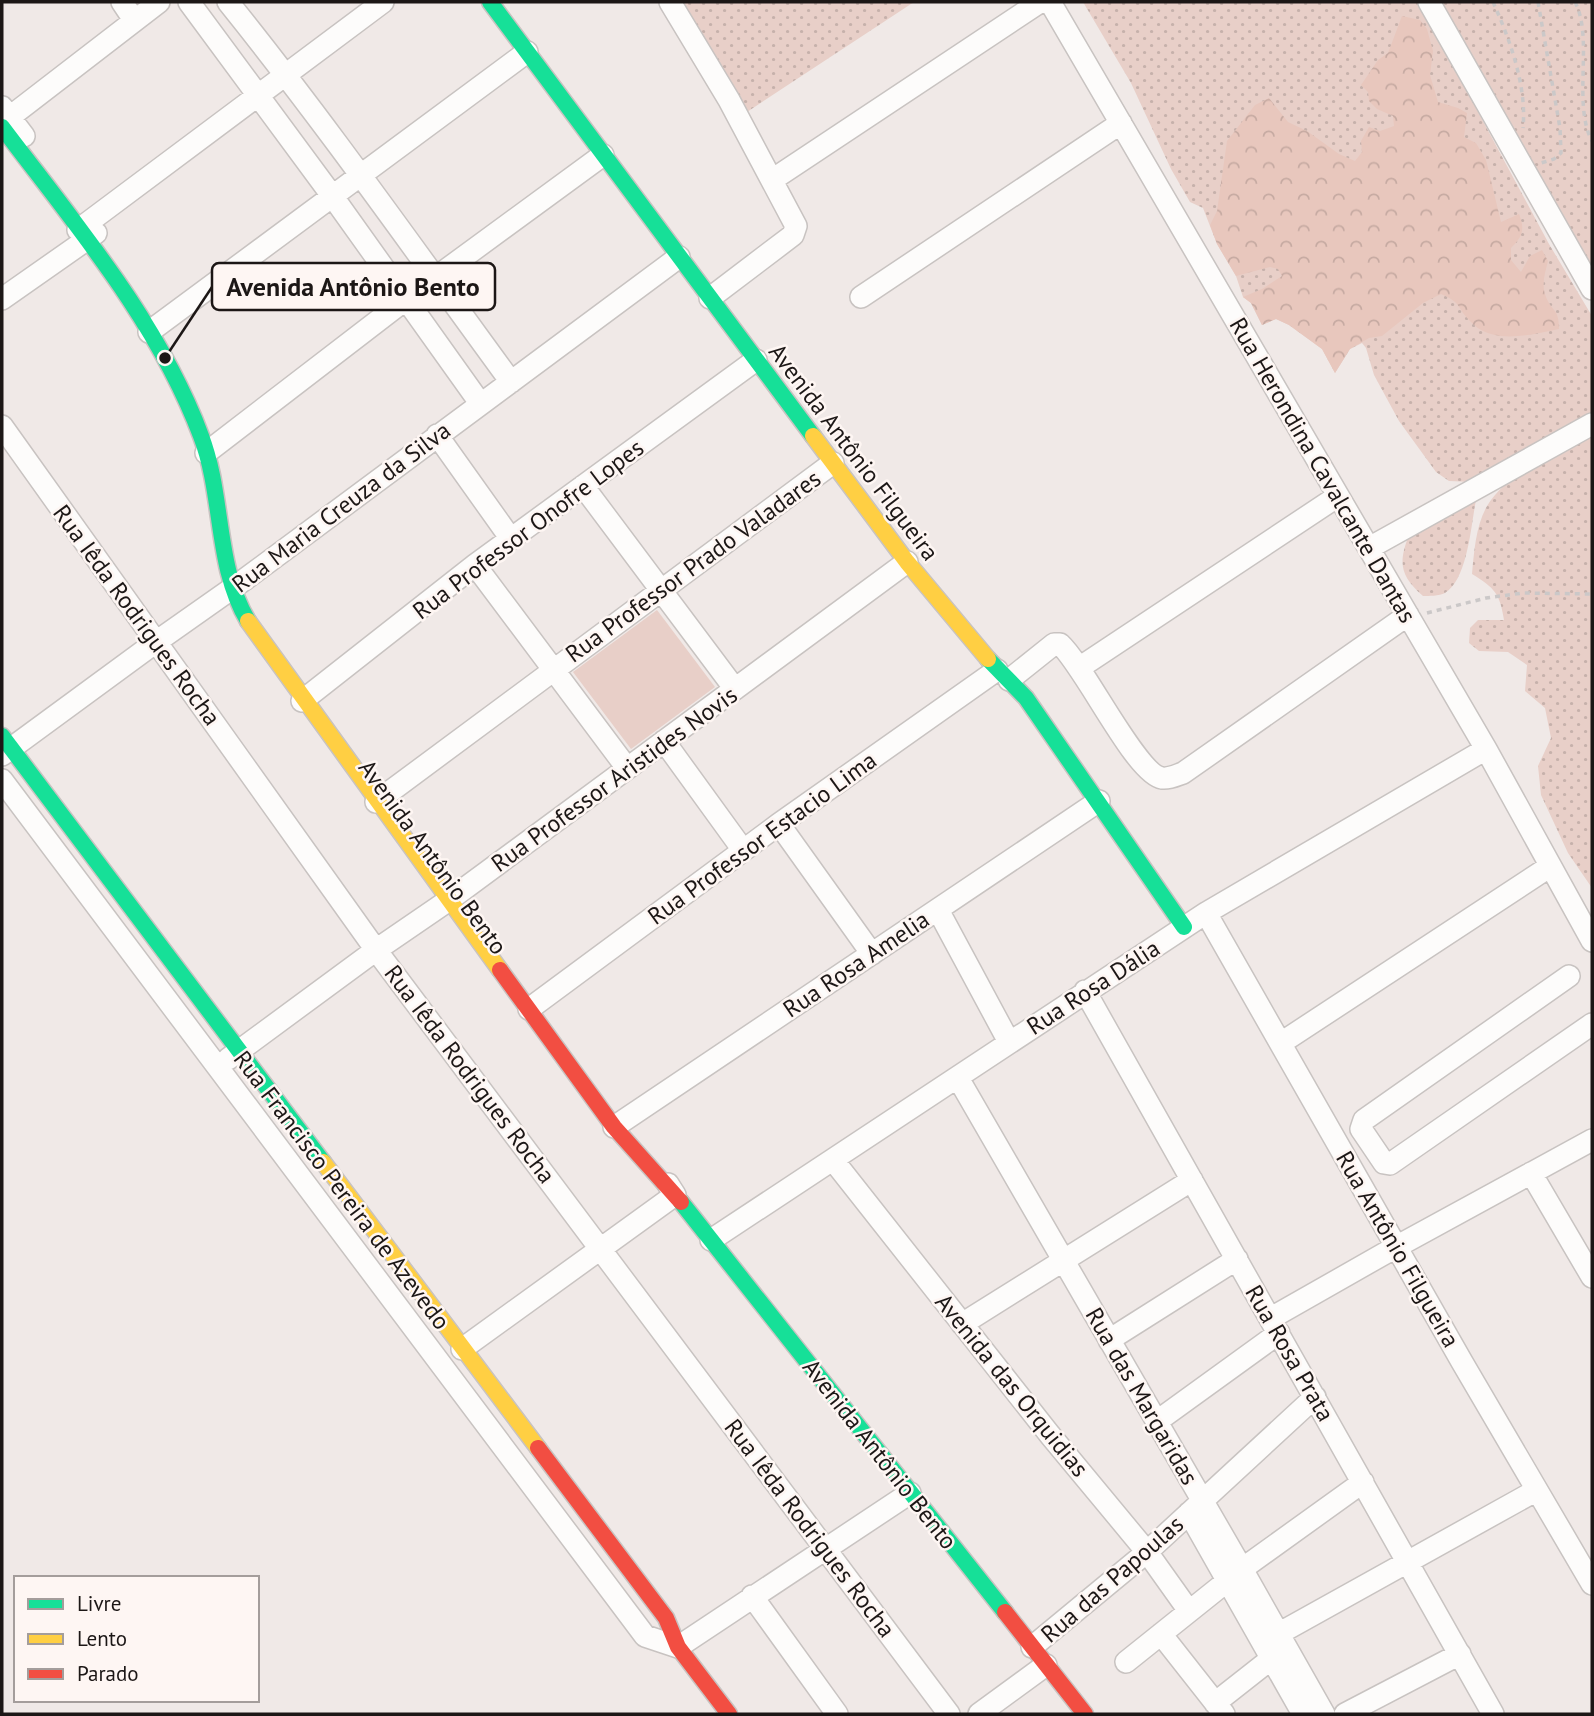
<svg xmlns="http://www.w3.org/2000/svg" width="1594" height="1716" font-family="'PT Sans',sans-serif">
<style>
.grass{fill:url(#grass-dots)}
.forest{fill:url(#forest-crowns)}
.green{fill:#e8cfc8}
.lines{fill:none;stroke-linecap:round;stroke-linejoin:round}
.street-casing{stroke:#c8c3c1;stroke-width:24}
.fast-casing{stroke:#c8c3c1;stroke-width:19}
.slow-casing{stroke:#c8c3c1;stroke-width:19}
.jam-casing{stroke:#c8c3c1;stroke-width:19}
.path{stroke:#cbc8c8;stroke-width:3.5;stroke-dasharray:5 5;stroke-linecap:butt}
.street{stroke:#fdfcfb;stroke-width:21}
.fast{stroke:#16e098;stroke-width:16}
.slow{stroke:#ffcf43;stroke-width:16}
.jam{stroke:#f24e42;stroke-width:16}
.labels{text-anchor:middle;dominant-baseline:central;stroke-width:5;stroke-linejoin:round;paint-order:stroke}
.street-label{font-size:24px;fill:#1c1716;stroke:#fef6f3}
.leader{fill:none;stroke:#1c1716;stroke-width:2.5}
.callout-dot{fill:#1c1716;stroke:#fef6f3;stroke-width:2.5}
.callout{fill:#fef6f3;stroke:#1c1716;stroke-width:2.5}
.callout-label{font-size:26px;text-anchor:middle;font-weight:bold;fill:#1c1716}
</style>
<defs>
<pattern id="grass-dots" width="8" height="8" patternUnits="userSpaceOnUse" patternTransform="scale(1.75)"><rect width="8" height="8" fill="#e8cfc8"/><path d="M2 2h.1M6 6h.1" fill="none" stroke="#c6b1ab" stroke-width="1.8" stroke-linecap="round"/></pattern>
<pattern id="forest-crowns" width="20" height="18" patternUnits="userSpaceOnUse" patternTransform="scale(1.75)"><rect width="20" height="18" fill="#e8c7bd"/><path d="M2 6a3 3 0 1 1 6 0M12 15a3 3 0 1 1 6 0" fill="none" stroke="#c6aaa2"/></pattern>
</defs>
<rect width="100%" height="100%" fill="#f0e9e7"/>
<path class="grass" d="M682 2H914L747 112Z
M1083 2H1419L1549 244 1592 316V413L1472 482 1449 481 1436 472 1399 421 1374 375 1366 348 1362 343 1350 349 1335 373 1322 349 1289 325 1276 319 1262 325 1251 303 1243 297 1236 276 1217 244 1203 208 1190 202 1171 169 1131 83Z
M1433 2H1592V284Z
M1592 431V888L1568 853 1541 795 1538 766 1551 738 1545 708 1525 691 1527 665 1508 652 1479 651 1469 643 1470 628 1478 620H1504C1500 594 1495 588 1472 574 1474 552 1476 525 1487 506 1507 472 1559 450 1592 431Z
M1476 500C1471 524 1468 579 1445 593 1439 596 1429 596 1423 596 1400 576 1398 563 1409 535Z"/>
<path class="forest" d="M1402 16 1420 20 1427 29 1433 51 1430 75 1438 102 1458 108 1467 113 1464 137 1476 143 1486 160 1501 222 1519 214C1525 229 1523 236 1511 248V260L1521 272 1530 256 1542 250 1548 261C1545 273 1541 285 1546 297 1552 312 1559 308 1559 329 1530 335 1491 346 1469 320 1455 305 1463 304 1441 294L1423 303 1382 336 1369 338 1350 349 1335 373 1322 349 1289 325 1276 319 1262 325 1251 303 1243 297 1262 289 1282 276 1278 269 1270 267 1236 276 1217 244 1210 225 1217 211 1227 141 1255 105 1269 98 1288 122 1307 131 1339 154 1355 161 1362 152 1361 141 1369 127 1380 131 1394 126 1393 116 1377 109 1369 101 1368 92 1361 85 1378 60 1388 53Z"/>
<path class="green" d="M657 610 715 687 631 749 573 672Z"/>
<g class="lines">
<defs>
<path id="street" d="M122 2 134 20
M189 2 333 197 480 403
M228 2C327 125 418 255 511 382
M670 2 729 100 796 226 793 235 710 298
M1050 2 1486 749 1592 941
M1429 2 1592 289
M2 107 24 136
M2 123 159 2
M772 180 1040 2
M78 230 383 2
M861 297 1121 123
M2 299 96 233
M149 332 527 52
M2 426 376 950 949 1714
M437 435 511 539
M206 453 405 300 603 155
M583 486 735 689
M1369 548 1592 424
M475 565 627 768
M1079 668 1338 496
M1009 680 1054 644H1060C1085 667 1136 774 1162 778 1170 779 1177 775 1183 773L1408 615
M302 701 475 565 756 360
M664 741 743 850
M2 755 156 642 244 580 679 257
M2 780 645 1636 678 1647 910 1493
M376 802 833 463
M779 824 872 954
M938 910 1009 1042
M1206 913 1462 1362 1592 1584
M1569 976 1364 1120 1361 1129 1384 1163 1390 1164 1592 1024
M1085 991 1493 1714
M529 1009 779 824 997 670
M1281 1043 1549 867
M228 1059 376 950 449 900 907 562
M958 1078 1242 1569 1324 1714
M614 1127 1099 801
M833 1160 1050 1435 1147 1552 1189 1611
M1531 1173 1592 1277
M711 1240 1206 913 1486 749
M1271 1318 1396 1247 1592 1140
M962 1324 1192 1180
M1109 1340 1237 1259
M462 1349 675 1195 668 1184
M1156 1422 1279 1333
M1189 1513 1303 1714
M1242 1569 1363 1482
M752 1596 837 1714
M1161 1634 1224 1714
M1278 1634 1537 1490
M1032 1647 1147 1552 1315 1397
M1126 1662 1226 1582
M1215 1703 1271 1659
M979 1714 1046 1665
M1345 1714 1460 1654"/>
<path id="fast" d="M490 2 813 436
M2 127C75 224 158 321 201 436 224 496 215 566 248 621
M988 659 1026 698 1184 927
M2 736 323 1162
M681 1202 1005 1612"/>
<path id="slow" d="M813 436 907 562 988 659
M248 621 500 970
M323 1162 538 1448"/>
<path id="jam" d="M500 970 614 1127 681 1202
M538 1448 666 1618 678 1647 729 1714
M1005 1612 1085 1714"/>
</defs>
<use href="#street" class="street-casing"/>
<use href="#fast" class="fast-casing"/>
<use href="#slow" class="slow-casing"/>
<use href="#jam" class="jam-casing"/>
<path class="path" d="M1493 2C1510 40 1527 86 1523 128
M1538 2 1560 128 1561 153 1554 159 1541 163
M1575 2C1594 38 1572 104 1592 141
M1427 613 1486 598 1523 593 1592 594"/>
<use href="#street" class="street"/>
<use href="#fast" class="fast"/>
<use href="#slow" class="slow"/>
<use href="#jam" class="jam"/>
</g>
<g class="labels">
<g class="street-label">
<text transform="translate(854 452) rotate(53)">Avenida Antônio Filgueira</text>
<text transform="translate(1323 470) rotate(60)">Rua Herondina Cavalcante Dantas</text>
<text transform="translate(341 507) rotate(-37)">Rua Maria Creuza da Silva</text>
<text transform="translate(528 529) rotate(-37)">Rua Professor Onofre Lopes</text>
<text transform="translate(693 566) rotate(-36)">Rua Professor Prado Valadares</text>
<text transform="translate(137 615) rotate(54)">Rua Iêda Rodrigues Rocha</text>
<text transform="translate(614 779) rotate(-36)">Rua Professor Aristides Novis</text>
<text transform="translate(762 838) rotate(-36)">Rua Professor Estacio Lima</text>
<text transform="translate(433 857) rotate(54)">Avenida Antônio Bento</text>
<text transform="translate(856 964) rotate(-34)">Rua Rosa Amelia</text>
<text transform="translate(1093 987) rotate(-33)">Rua Rosa Dália</text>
<text transform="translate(470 1074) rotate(53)">Rua Iêda Rodrigues Rocha</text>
<text transform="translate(342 1190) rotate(53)">Rua Francisco Pereira de Azevedo</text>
<text transform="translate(1398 1249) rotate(60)">Rua Antônio Filgueira</text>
<text transform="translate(1290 1353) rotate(60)">Rua Rosa Prata</text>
<text transform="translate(1012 1385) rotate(51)">Avenida das Orquidias</text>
<text transform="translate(1142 1396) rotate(60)">Rua das Margaridas</text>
<text transform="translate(880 1454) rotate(52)">Avenida Antônio Bento</text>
<text transform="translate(810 1528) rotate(53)">Rua Iêda Rodrigues Rocha</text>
<text transform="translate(1112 1579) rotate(-41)">Rua das Papoulas</text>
</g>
</g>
<path class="leader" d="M165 358L212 287"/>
<circle class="callout-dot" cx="165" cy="358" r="7"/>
<rect class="callout" x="212" y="263" width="283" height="47" rx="7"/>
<g class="callout-label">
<text x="353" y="296">Avenida Antônio Bento</text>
</g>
<rect width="1594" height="1716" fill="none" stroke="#1c1716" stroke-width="7"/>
<rect x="14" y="1576" width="245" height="126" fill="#fef6f3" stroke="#a49d9b" stroke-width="2"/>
<rect x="28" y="1599" width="35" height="10" fill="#16e098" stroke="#a49d9b" stroke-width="2"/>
<text x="77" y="1611" font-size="21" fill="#1c1716">Livre</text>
<rect x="28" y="1634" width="35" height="10" fill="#ffcf43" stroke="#a49d9b" stroke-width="2"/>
<text x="77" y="1646" font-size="21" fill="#1c1716">Lento</text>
<rect x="28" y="1669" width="35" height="10" fill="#f24e42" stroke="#a49d9b" stroke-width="2"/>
<text x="77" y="1681" font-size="21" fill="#1c1716">Parado</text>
</svg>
